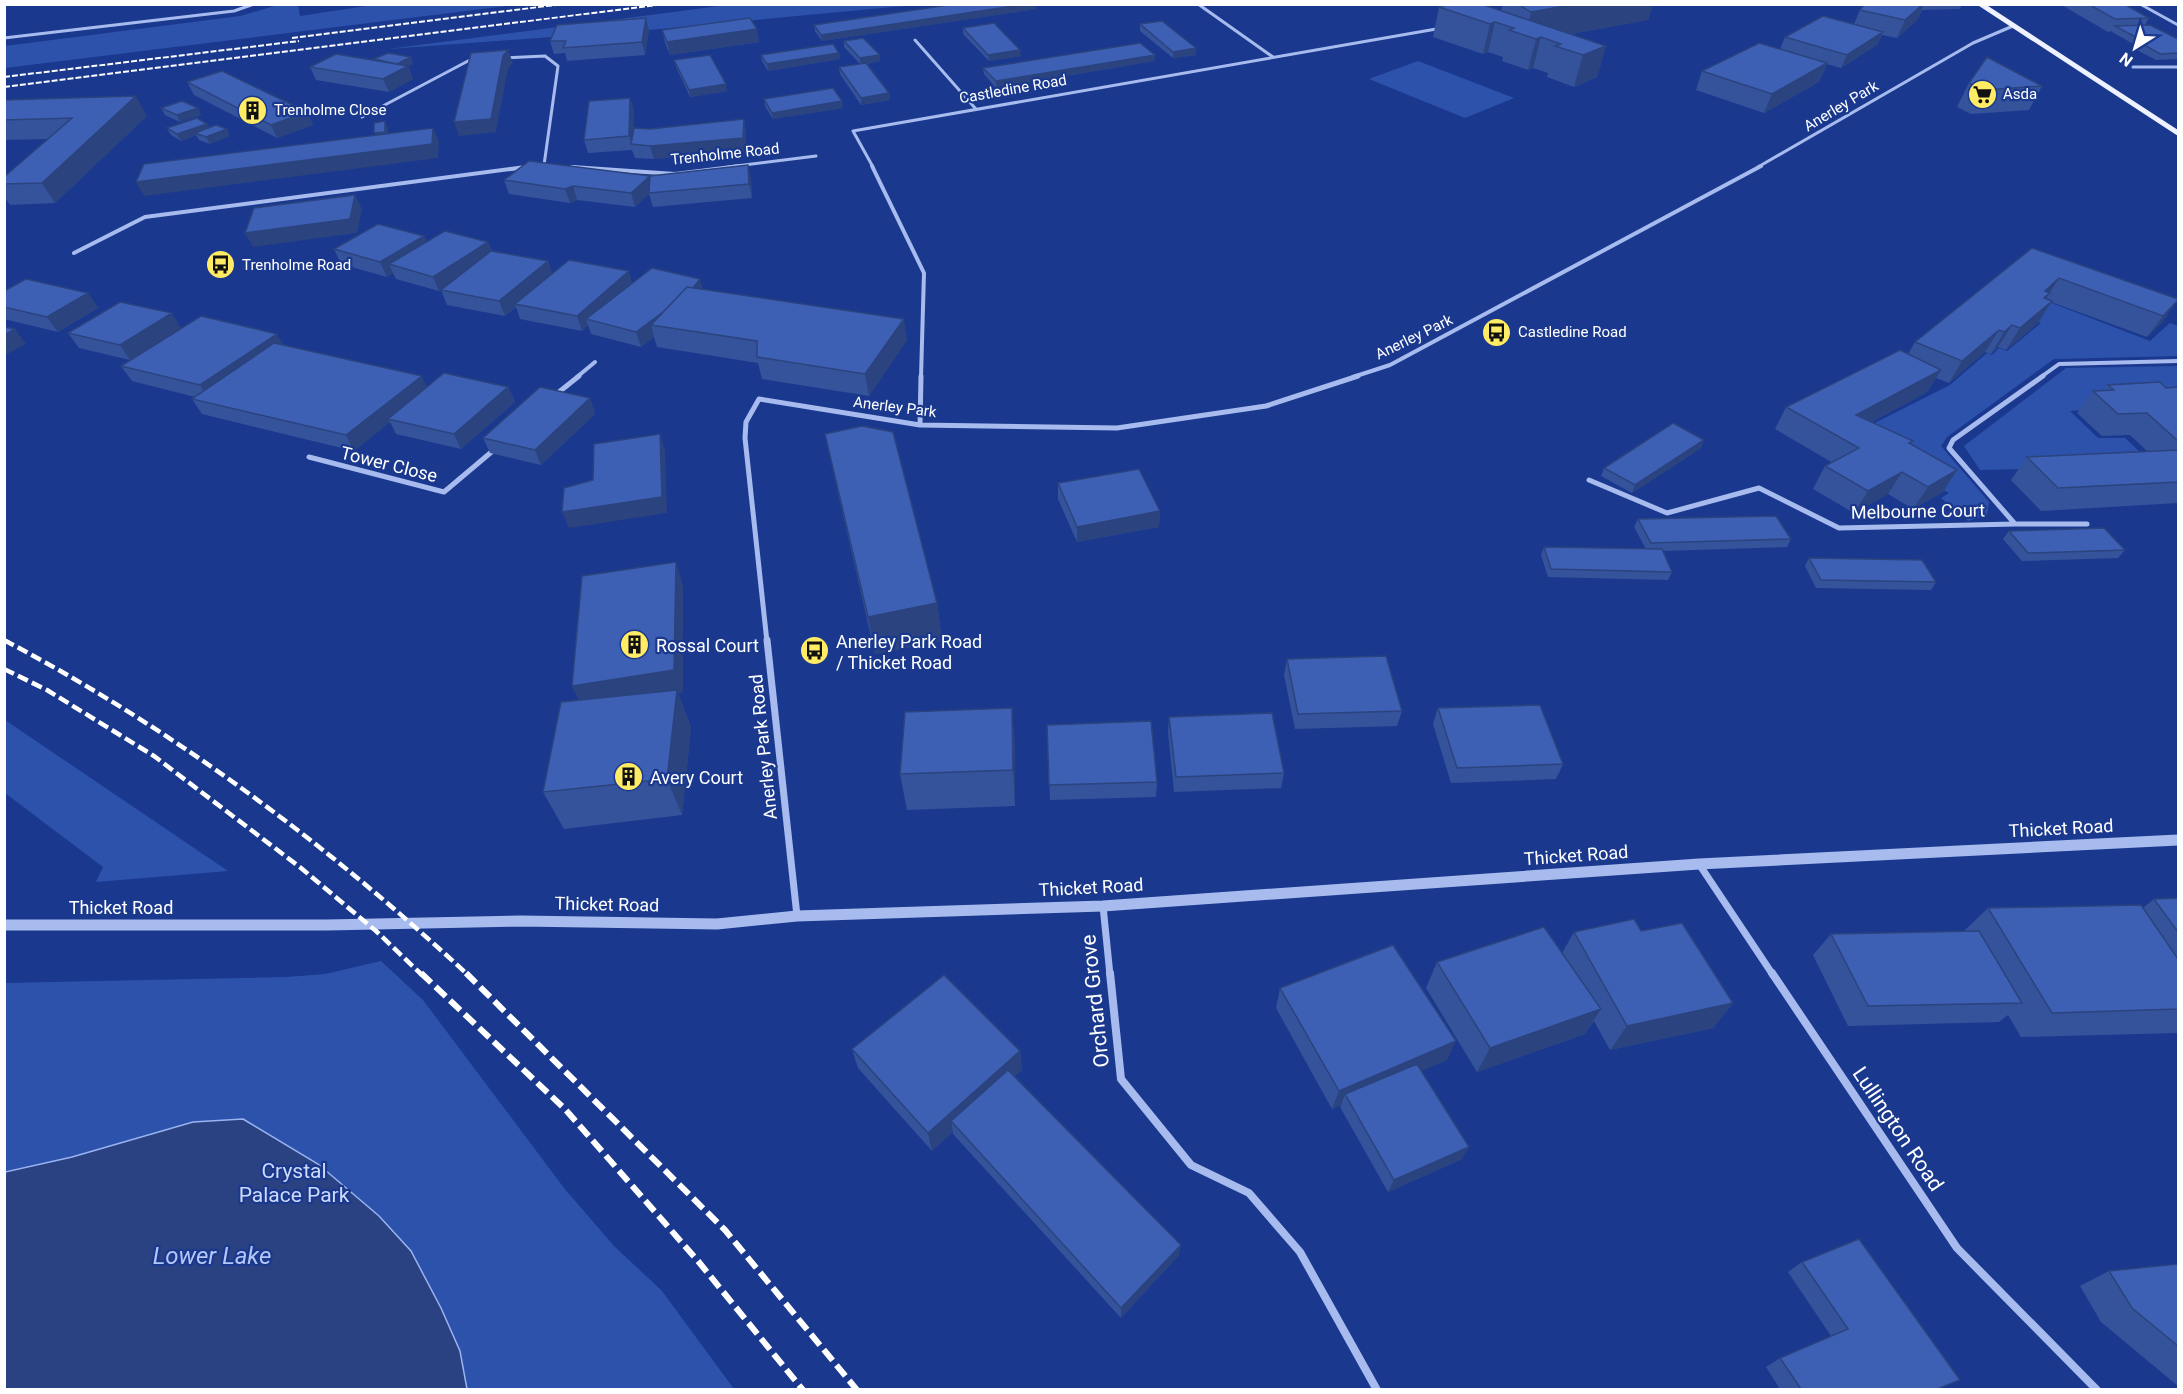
<svg xmlns="http://www.w3.org/2000/svg" width="2183" height="1394" font-family="Roboto,sans-serif">
<style>
.green{fill:#2d52ac}
.water{fill:#2b4282;stroke:#9ab4f0;stroke-width:1.5}
.lines{fill:none;stroke-linecap:round;stroke-linejoin:round}
.minor-far4{stroke:#a7bbee;stroke-width:3}
.minor-far3{stroke:#a7bbee;stroke-width:4}
.minor-far2{stroke:#a7bbee;stroke-width:5}
.minor-far1{stroke:#a7bbee;stroke-width:7}
.minor{stroke:#a7bbee;stroke-width:8}
.tertiary{stroke:#a7bbee;stroke-width:11}
.primary{fill:#eef2ff;fill-rule:evenodd}
.rail-far3{stroke:#fff;stroke-width:2;stroke-dasharray:6 2;stroke-linecap:butt}
.rail-far2{stroke:#fff;stroke-width:4;stroke-dasharray:9 4;stroke-linecap:butt}
.rail-far1{stroke:#fff;stroke-width:4.5;stroke-dasharray:11 4.5;stroke-linecap:butt}
.rail{stroke:#fff;stroke-width:6;stroke-dasharray:14 6;stroke-linecap:butt}
.wall{fill:#35539b}
.shaded-wall{fill:#2b437e}
.building{fill:#3e60b4;stroke:#2b437e;stroke-width:1.5}
.labels{text-anchor:middle;dominant-baseline:central;stroke-width:4.5;stroke-linejoin:round;paint-order:stroke}
.far-street-label{font-size:15px;fill:#fff;stroke:#1a398e}
.far-poi-label{font-size:15px;fill:#fff;stroke:#1a398e;text-anchor:start}
.street-label{font-size:18px;fill:#fff;stroke:#1a398e}
.poi-label{font-size:18px;fill:#fff;stroke:#1a398e;text-anchor:start}
.near-street-label{font-size:21px;fill:#fff;stroke:#1a398e}
.near-park-label{font-size:21px;fill:#cddafa;stroke:#1a398e}
.near-water-label{font-size:24px;font-style:italic;fill:#b3c6f5;stroke:#1a398e}
</style>
<rect width="100%" height="100%" fill="#1a398e"/>
<path class="green" d="M379 4 514 5 5 68V46L240 16 278 5H298L300 16Z
M727 5H914L649 30 388 49Z
M1418 61 1514 98 1465 118 1369 79Z
M2049 302 2150 341 2170 323 2178 326V356L2054 359 1947 437 1941 446 1989 502 1987 515 1968 521 1941 498 1949 493 1847 437 1950 385 1987 353 1992 355 1999 348 2007 351 2041 323 2033 319Z
M2178 366V400L2070 411 2098 438H2125L2155 466 1980 470 1964 446 2066 368Z
M4 720H5L228 871 96 882 103 867 5 793Z
M381 961 423 1000 564 1188 614 1246 662 1291 734 1389H5L4 983 287 977 325 974Z"/>
<path class="water" d="M243 1119 318 1164 379 1216 411 1251 441 1308 460 1351 467 1389H5V1172L72 1157 193 1122Z"/>
<g class="lines">
<path class="minor-far4" d="M1198 4 1273 57
M2140 4 2178 25
M4 38 234 11 254 4
M915 40 975 108
M503 58 545 56 558 66 544 165
M2133 67H2178
M362 117 468 61 475 60
M572 167H576
M728 167 816 156
M873 167 853 131 1442 28
M1758 167 1973 43 2013 26"/>
<path class="minor-far3" d="M872 166 924 273 921 377
M572 167 675 174 740 166
M74 253 145 217 526 167
M577 377 595 362
M1353 377 1390 365 1761 166
M2041 377 2059 364 2178 361"/>
<path class="minor-far2" d="M554 396 579 376
M920 425 921 376
M309 457 444 492 495 449
M1589 480 1667 513 1759 488 1839 528 2015 524 1949 448 1953 440 2043 376
M2015 524H2087
M767 642 745 438 746 422 759 399 920 425 1117 428 1266 406 1358 376"/>
<path class="minor-far1" d="M767 640 797 916
M1699 864 1773 975
M1103 906 1110 975"/>
<path class="minor" d="M1110 973 1121 1079 1191 1165 1249 1193 1300 1252 1377 1390
M1772 973 1957 1248 2097 1390"/>
<path class="tertiary" d="M4 925H327L521 921 717 924 797 916 1103 906 1699 864 2178 840"/>
<path class="primary" d="M1976 4H1985L2178 130V136Z"/>
<path class="rail-far3" d="M292 38 563 4
M4 77 299 41
M4 87 664 4"/>
<path class="rail-far2" d="M4 640 7 642"/>
<path class="rail-far1" d="M4 640C173 729 328 845 468 975
M4 669 47 690 154 756 301 868 376 931 422 975"/>
<path class="rail" d="M421 973 565 1109 698 1261 803 1390
M466 973 725 1230 857 1390"/>
</g>
<path class="wall" d="M1503 4H1653L1648 20 1571 34 1606 46 1597 77 1574 87 1547 77 1548 73 1533 68 1528 70 1502 61 1503 57 1488 52 1483 54 1433 37 1439 7 1501 11Z
M1865 4H1962L1960 9 1922 10 1917 20 1897 38 1882 35 1877 45 1841 68 1827 64 1819 82 1764 113 1696 90 1702 71 1780 49 1785 37 1854 24 1860 10Z
M2060 4H2124L2149 18 2145 25 2178 39V59L2156 60 2135 49 2137 46 2112 32V31L2108 32Z
M1036 9 822 41 815 31 814 25Z
M1140 24 1196 48V55L1173 58 1140 31Z
M963 28 1021 56 989 61 963 34Z
M649 30 645 55 567 61 565 53 554 54 550 41Z
M662 30 759 42 670 55 665 43Z
M844 41 880 55V61L867 64 889 93 890 100 861 105 840 74 839 67 860 64 844 47Z
M839 53 840 59 768 71 762 61 761 55Z
M1155 55 1154 61 996 88 984 74 983 68Z
M411 57 413 64 408 66 413 79 389 92 316 80 310 67Z
M674 60 727 91 690 97 676 67Z
M187 82 307 112 313 125 277 138 194 95Z
M1969 83 2042 86 2029 110 1971 114 1957 107Z
M630 98 634 111 633 132 744 119 746 132V151L654 159 635 158 632 150 588 153 584 140Z
M764 99 842 101 843 108 773 119 765 106Z
M4 100 147 116 55 203 10 205 4 196V177L49 139 4 140Z
M161 108H198L201 115 180 122 165 115Z
M167 128H209L230 136 210 144 199 140 196 135 181 141 171 135Z
M748 165 751 179 752 198 653 207 649 194 635 207 577 200 570 203 509 194 504 180 650 176Z
M424 236 427 242H488L492 251 548 261 552 273 633 283 703 289 907 340 869 396 762 379 758 363 657 347 654 337 641 347 591 334 588 325 582 331 520 319 516 307 505 316 447 305 441 290 439 291 396 279 393 273 387 277 341 264 334 249Z
M2032 248 2178 299 2163 321 2147 337 2051 302 2038 323 2006 350 1998 347 1991 354 1985 352 1949 383 1936 378 1927 392 1872 422 1957 470 1943 492 1913 509 1888 494 1854 513 1813 489 1825 466 1833 463 1775 429 1786 407 1908 354 1915 342Z
M4 291 88 293 98 308 58 332 4 319Z
M181 328 133 358 283 345 427 387H508L515 402 461 449 396 434 390 422 354 451 202 414 192 399 195 397 132 381 121 366 130 360 79 348 68 333Z
M2108 385 2166 388 2178 387V503L2041 511 2011 480 2027 457 2147 451 2130 435 2102 436 2077 413 2093 391H2104Z
M590 398 595 414 541 465 490 453 483 438Z
M825 434 937 603 942 641 875 654 833 471Z
M1704 440 1701 448 1632 493 1601 476 1604 468Z
M1058 483 1160 511 1159 527 1077 542 1058 499Z
M1638 519 1791 539 1787 547 1662 551 1672 572 1668 580 1548 577 1541 555 1544 547 1646 549 1634 527Z
M2009 531 2125 550 2118 558 2022 561 2003 539Z
M1809 558 1936 582 1931 590 1816 588 1805 566Z
M683 585V692L678 693 691 727 682 815 564 829 543 792 579 700 572 686Z
M1287 659 1402 711 1397 726 1295 729 1284 675Z
M1438 708 1563 764 1556 779 1451 783 1433 724Z
M1169 717 1284 773 1281 788 1174 792 1168 732Z
M1047 725 1157 782 1156 797 1050 800Z
M1015 745V806L907 810 900 774Z
M2178 898V1033L2021 1037 2008 1015 1999 1022 1848 1026 1813 955 1831 934 1964 931 1988 908H2143L2154 899Z
M1641 931 1733 1003 1713 1028 1610 1050 1594 1021 1585 1034 1477 1072 1426 988 1437 962 1562 953 1574 932Z
M1280 988 1447 1060 1421 1071 1462 1159 1388 1192 1340 1107 1341 1105 1332 1109 1276 1008Z
M852 1049 1020 1051 1022 1070 1015 1076 1179 1255 1121 1318 953 1134V1132L932 1151 858 1068Z
M1802 1262 1938 1389H1780L1766 1367 1780 1358 1831 1336 1788 1272Z
M2178 1264V1386L2101 1322 2080 1286 2109 1271Z"/>
<path class="shaded-wall" d="M1026 4H1036V9L822 41 821 35Z
M1576 4H1653L1648 20 1545 39 1541 37 1533 68 1528 70 1536 39 1525 36 1531 12Z
M1923 4H1924L1917 20 1897 38 1905 20Z
M646 18 649 30 645 55 642 42Z
M1495 22 1488 52 1483 54 1490 24Z
M757 29 759 42 670 55 667 42Z
M1883 32 1877 45 1841 68 1847 55Z
M1606 46 1597 77 1574 87 1583 55Z
M1196 48V55L1173 58V52Z
M508 50 513 63 508 69 496 132 459 136 454 122Z
M1020 50 1021 56 989 61 988 55Z
M839 53 840 59 768 71 767 64Z
M880 55V61L861 65 860 58Z
M1155 55 1154 61 996 88V81Z
M411 57 413 64 408 66 413 79 389 92 383 79 397 64Z
M1827 63 1819 82 1764 113 1772 94Z
M726 84 727 91 690 97 689 90Z
M889 93 890 100 861 105V98Z
M136 96 147 116 55 203 42 183Z
M630 98 634 111 633 144H632L629 136Z
M842 101 843 108 773 119 772 113Z
M198 108 201 115 180 122 177 115Z
M307 112 313 125 277 138 271 125Z
M744 119 746 132V151L654 159 650 146Z
M385 121 388 128V138L377 140 374 133Z
M207 124 211 130 195 133 196 135 181 141 177 134Z
M433 128 439 141 438 158 144 196 136 182Z
M227 129 230 136 210 144 206 137Z
M748 165 751 179 752 198 749 184Z
M650 176 649 194 635 207 631 193Z
M573 186 577 200 570 203 565 189Z
M355 195 362 209 357 233 253 247 245 233Z
M424 236 430 250 389 264 393 273 387 277 380 262Z
M488 242 494 257 439 291 433 277Z
M548 261 553 276 515 304 516 307 505 316 499 301Z
M629 271 633 286 586 319 588 325 582 331 577 316Z
M2059 278 2036 314 2045 291Z
M700 279 704 293 651 325 654 337 641 347 636 332Z
M88 293 98 308 58 332 47 317Z
M2178 300 2163 321 2147 337 2163 316Z
M2052 301 2038 323 2006 350 2020 328Z
M172 313 181 328 130 360 120 345Z
M904 319 907 340 869 396 865 374Z
M2012 325 1998 347 1991 354 2004 332Z
M15 329 26 344 4 356V335Z
M1999 330 1985 352 1949 383 1962 361Z
M277 334 286 349 210 400 200 385Z
M1941 370 1927 392 1844 437 1856 415Z
M422 376 429 391 388 419 390 422 354 451 346 435Z
M508 387 515 402 461 449 454 434Z
M590 398 595 414 541 465 535 450Z
M660 434 665 450 667 513 569 528 562 512Z
M1704 440 1701 448 1632 493 1635 485Z
M1957 470 1943 492 1913 509 1928 487Z
M1902 472 1888 494 1854 513 1868 491Z
M1160 511 1159 527 1077 542V527Z
M676 562 683 585V692L678 693 691 727 682 815 667 779 583 708 572 686Z
M937 603 942 641 875 654 868 617Z
M1012 708 1015 745V806L1013 770Z
M1733 1003 1713 1028 1610 1050 1627 1026Z
M1601 1009 1585 1034 1477 1072 1490 1048Z
M1456 1041 1447 1060 1349 1102 1345 1094 1341 1105 1332 1109 1339 1091Z
M1020 1051 1022 1070 957 1128 951 1121 953 1132 932 1151 928 1133Z
M1469 1147 1462 1159 1388 1192 1394 1180Z
M1181 1245 1179 1255 1121 1318V1308Z"/>
<path class="building" d="M955 4H1026L821 35 814 25Z
M1451 4H1481L1606 46 1583 55 1555 46 1561 44 1541 37 1536 39 1509 30 1514 28 1495 22 1490 24 1439 7Z
M1517 4H1576L1531 12Z
M1865 4H1923L1905 20 1860 10Z
M2088 4H2124L2149 18 2115 19Z
M1823 16 1883 32 1847 55 1785 37Z
M646 18 642 42 563 48 566 41H550L557 25Z
M750 18 757 29 667 42 662 30Z
M1162 21 1196 48 1173 52 1140 24Z
M994 23 1020 50 988 55 963 28Z
M2150 25 2178 39V53L2160 54 2139 42H2145L2115 26Z
M863 38 880 55 860 58 844 41Z
M1140 43 1155 55 996 81 983 68Z
M1759 43 1827 63 1772 94 1702 71Z
M833 44 839 53 767 64 761 55Z
M508 50 503 56 491 119 454 122 471 53Z
M388 53 411 57 397 64 374 59Z
M336 54 408 66 383 79 310 67Z
M710 55 726 84 689 90 674 60Z
M1987 57 2042 86 1984 90 1969 83Z
M866 63 889 93 861 98 839 67Z
M222 71 307 112 271 125 187 82Z
M833 88 842 101 772 113 764 99Z
M136 96 42 183 4 184V177L72 118 4 120V100Z
M630 98 629 136 584 140 589 101Z
M182 101 198 108 177 115 161 108Z
M197 118 207 124 177 134 167 128Z
M744 119 743 138 650 146 631 144 634 128 650 129Z
M385 121V132L374 133V123Z
M216 125 227 129 206 137 195 133Z
M433 128 432 144 136 182 144 164Z
M529 161 650 176 748 165 749 184 649 193 650 176 631 193 573 186 565 189 504 180Z
M355 195 350 219 245 233 254 208Z
M378 224 424 236 380 262 334 249Z
M445 231 488 242 433 277 389 264Z
M2032 248 2178 299V300L2163 316 2059 278 2045 291 2050 293 2044 298 2052 301 2020 328 2012 325 2004 332 1999 330 1962 361 1915 342Z
M491 251 548 261 499 301 441 290Z
M569 260 629 271 577 316 515 304Z
M652 268 700 279 693 288 687 287 663 312 636 332 586 319Z
M26 279 88 293 47 317 4 307V291Z
M687 287 904 319 865 374 757 357V341L651 325Z
M120 302 172 313 120 345 68 333Z
M201 316 277 334 200 385 121 366Z
M4 327 15 329 4 335Z
M274 343 422 376 346 435 192 399Z
M1900 350 1941 370 1856 415 1913 441 1909 443 1957 470 1928 487 1902 472 1868 491 1825 466 1859 448 1786 407Z
M444 373 508 387 454 434 388 419Z
M2160 382 2166 388 2178 387V441L2147 413 2118 414 2093 391 2114 390 2108 385Z
M540 387 590 398 535 450 483 438Z
M1673 423 1704 440 1635 485 1604 468Z
M862 426 893 432 937 603 868 617 825 434Z
M660 434 662 497 562 512 564 488 593 480 594 444Z
M2178 450V482L2058 488 2027 457Z
M1139 469 1160 511 1077 527 1058 483Z
M1776 516 1791 539 1651 543 1638 519Z
M2104 528 2125 550 2028 553 2009 531Z
M1544 547 1662 549 1672 572 1551 569Z
M1809 558 1922 560 1936 582 1821 580Z
M676 562 674 670 572 686 582 576Z
M1386 656 1402 711 1298 714 1287 659Z
M677 690 667 779 543 792 561 702Z
M1540 705 1563 764 1457 768 1438 708Z
M1012 708 1013 770 900 774 905 712Z
M1272 713 1284 773 1176 777 1169 717Z
M1151 721 1157 782 1049 785 1047 725Z
M2178 898V932L2154 899Z
M2141 905 2178 959V1009L2052 1013 1988 908Z
M1634 919 1641 931 1682 923 1733 1003 1627 1026 1574 932Z
M1544 927 1601 1009 1490 1048 1437 962Z
M1979 931 2022 1003 1868 1006 1831 934Z
M1393 945 1456 1041 1339 1091 1280 988Z
M944 975 1020 1051 928 1133 852 1049Z
M1417 1064 1469 1147 1394 1180 1345 1094Z
M1008 1070 1181 1245 1121 1308 951 1121Z
M1859 1239 1960 1380 1937 1389H1801L1780 1358 1848 1329 1802 1262Z
M2178 1264V1346L2132 1308 2109 1271Z"/>
<defs>
<symbol id="supermarket-disc" viewBox="-11 -11 22 22"><circle r="9.5" fill="#ffec64" stroke="#1a398e"/><path d="M-6-5.5h2.5l.6 2H6L4.5 2H-2.5L-4.4-4H-6ZM-1.5 3.2a1.3 1.3 0 1 0 .1 0ZM3 3.2a1.3 1.3 0 1 0 .1 0Z" fill="#111"/></symbol>
<symbol id="building-disc" viewBox="-11 -11 22 22"><circle r="9.5" fill="#ffec64" stroke="#1a398e"/><path d="M-4-6H4V6H1V3H-1V6H-4ZM-2.5-4.3h1.7v1.8h-1.7ZM.8-4.3h1.7v1.8H.8ZM-2.5-1h1.7V.8h-1.7ZM.8-1h1.7V.8H.8Z" fill="#111"/></symbol>
<symbol id="bus-disc" viewBox="-11 -11 22 22"><circle r="9.5" fill="#ffec64" stroke="#1a398e"/><path d="M-5-6H5V4H4V6H2V4H-2V6H-4V4H-5ZM-3.5-4V0h7V-4ZM-3.5 1.2v1.5H-2V1.2ZM2 1.2v1.5H3.5V1.2Z" fill="#111"/></symbol>
</defs>
<g fill-rule="evenodd">
<use href="#supermarket-disc" x="1966" y="78" width="33" height="33"/>
<use href="#building-disc" x="236" y="94" width="33" height="33"/>
<use href="#bus-disc" x="204" y="248" width="33" height="33"/>
<use href="#bus-disc" x="1480" y="316" width="33" height="33"/>
<use href="#building-disc" x="618" y="628" width="33" height="33"/>
<use href="#bus-disc" x="798" y="634" width="33" height="33"/>
<use href="#building-disc" x="612" y="760" width="33" height="33"/>
</g>
<g class="labels">
<g class="far-street-label">
<text transform="translate(1013 89) rotate(-10)">Castledine Road</text>
<text transform="translate(1841 106) rotate(-31)">Anerley Park</text>
<text transform="translate(725 154) rotate(-6)">Trenholme Road</text>
<text transform="translate(1414 337) rotate(-26)">Anerley Park</text>
<text transform="translate(895 407) rotate(7)">Anerley Park</text>
</g>
<g class="far-poi-label">
<text x="2003" y="94">Asda</text>
<text x="274" y="110">Trenholme Close</text>
<text x="242" y="265">Trenholme Road</text>
<text x="1518" y="332">Castledine Road</text>
</g>
<g class="street-label">
<text transform="translate(389 464) rotate(14)">Tower Close</text>
<text transform="translate(1918 511) rotate(-1)">Melbourne Court</text>
<text transform="translate(763 747) rotate(-96)">Anerley Park Road</text>
<text transform="translate(2061 828) rotate(-3)">Thicket Road</text>
<text transform="translate(1576 855) rotate(-4)">Thicket Road</text>
<text transform="translate(1091 887) rotate(-3)">Thicket Road</text>
<text transform="translate(607 904) rotate(1)">Thicket Road</text>
<text x="121" y="907">Thicket Road</text>
</g>
<g class="poi-label">
<text x="836" y="641">Anerley Park Road<tspan x="836" dy="21">/ Thicket Road</tspan></text>
<text x="656" y="645">Rossal Court</text>
<text x="650" y="777">Avery Court</text>
</g>
<g class="near-street-label">
<text transform="translate(1095 1001) rotate(-96)">Orchard Grove</text>
<text transform="translate(1898 1129) rotate(56)">Lullington Road</text>
</g>
<g class="near-park-label">
<text x="294" y="1171">Crystal<tspan x="294" dy="24">Palace Park</tspan></text>
</g>
<g class="near-water-label">
<text x="212" y="1256">Lower Lake</text>
</g>
</g>
<rect width="2183" height="1394" fill="none" stroke="#ffffff" stroke-width="12"/>
<g transform="translate(2135 48) rotate(217)" stroke="#1a398e" stroke-width="4.5" paint-order="stroke">
<path d="M0-4.5L10 22L0 15L-10 22Z" fill="#ffffff"/>
<text y="-9" font-size="16" font-weight="bold" text-anchor="middle" fill="#ffffff">N</text>
</g>
</svg>
